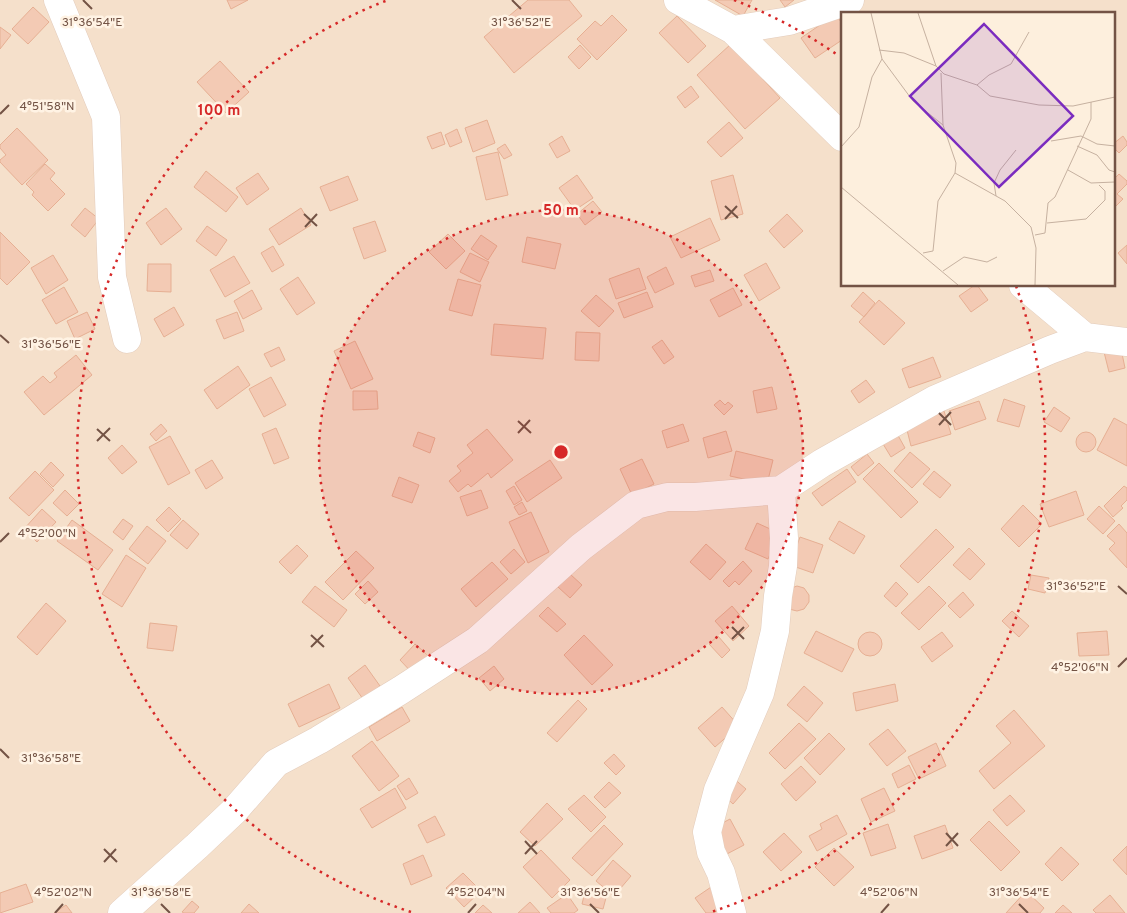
<svg xmlns="http://www.w3.org/2000/svg" width="1127" height="913" font-family="Overpass,sans-serif">
<style>
.residential{fill:#f5e0cb;fill-rule:evenodd}
.building{fill:#f3cab4;stroke:#e6af93}
.lines{fill:none;stroke-linecap:round;stroke-linejoin:round}
.minor-casing{stroke:#e3ccbc;stroke-width:29}
.minor{stroke:#fff;stroke-width:28}
.ticks{fill:none;stroke:#735345;stroke-width:2}
.ring{fill:none;stroke:#d62828;stroke-width:2.5;stroke-dasharray:2.5 5}
.inset-road{fill:none;stroke:#c6b1a0;stroke-width:1}
.view{fill:#7b2cbf;fill-opacity:0.15;stroke:#7b2cbf;stroke-width:2.5}
.inset-edge{fill:none;stroke:#735345;stroke-width:2.5}
.ticks-label{font-size:12px;text-anchor:middle;fill:#735345;stroke:#fff3e4;stroke-width:5;stroke-linejoin:round;paint-order:stroke}
.centre{fill:#d62828;stroke:#fff3e4;stroke-width:2.5}
.ring-label{font-size:15px;text-anchor:middle;font-weight:bold;fill:#d62828;stroke:#fff3e4;stroke-width:5;stroke-linejoin:round;paint-order:stroke}
</style>
<rect width="100%" height="100%" fill="#fdefdd"/>
<path class="residential" d="M0 0H1127V913H0ZM842 14H1113V285H842Z"/>
<path class="building" d="M227 0H248L231 9Z
M528 0H569L582 16 514 73 484 37Z
M715 0H752L743 16Z
M780 0H794L785 7Z
M33 7 49 22 28 44 12 29Z
M836 14 842 24V40L815 58 801 38Z
M612 15 627 30 597 60 577 39 595 21 601 26Z
M677 16 706 46 688 63 659 33Z
M0 27 11 35 0 49Z
M731 44 780 98 745 129 697 75Z
M580 45 591 57 579 69 568 57Z
M220 61 249 92 226 113 197 82Z
M691 86 699 97 685 108 677 97Z
M487 120 495 143 473 152 465 128Z
M729 122 743 138 721 157 707 142Z
M17 128 48 160 22 185 0 162V160L6 155 0 148V145Z
M457 129 462 142 450 147 445 135Z
M441 132 445 144 432 149 427 137Z
M562 136 570 151 557 158 549 144Z
M1123 136 1127 142V145L1119 153 1113 147V144Z
M505 144 512 155 504 159 497 149Z
M498 152 508 195 486 200 476 157Z
M45 164 55 173 50 179 65 194 48 211 32 195 34 192 26 184Z
M206 171 238 197 226 212 194 187Z
M258 173 269 189 247 205 236 188Z
M1119 174 1127 181V184L1117 194 1123 199 1113 209V180Z
M577 175 593 198 575 210 559 188Z
M733 175 743 214 721 220 711 181Z
M348 176 358 200 330 211 320 187Z
M593 201 602 212 585 225 577 214Z
M85 208 99 219 85 237 71 225Z
M166 208 182 229 161 245 146 223Z
M301 208 311 225 279 245 269 229Z
M787 214 803 231 784 248 769 231Z
M710 218 720 240 681 258 670 237Z
M375 221 386 251 364 259 353 228Z
M207 226 227 240 216 256 196 241Z
M0 232 30 262 7 285 0 278Z
M448 234 465 251 446 269 429 252Z
M481 235 497 246 488 260 471 249Z
M527 237 561 244 555 269 522 262Z
M1127 245V264L1118 253Z
M273 246 284 265 272 272 261 253Z
M470 253 489 262 480 282 460 272Z
M53 255 68 280 46 294 31 268Z
M234 256 250 283 225 297 210 270Z
M766 263 780 288 759 301 744 275Z
M148 264H171V292L147 291Z
M666 267 674 284 655 293 647 277Z
M639 268 646 289 616 299 609 279Z
M710 270 714 281 695 287 691 276Z
M298 277 315 303 297 315 280 289Z
M458 279 481 285 472 316 449 310Z
M975 285H977L988 300 971 312 959 296Z
M64 287 78 312 56 324 42 300Z
M733 288 742 305 719 317 710 300Z
M252 290 262 309 243 319 234 301Z
M647 292 653 307 624 318 618 303Z
M863 292 875 303 864 317 851 306Z
M596 295 614 311 599 327 581 311Z
M879 300 905 323 884 345 859 322Z
M174 307 184 325 164 337 154 319Z
M87 312 95 329 75 339 67 321Z
M237 312 244 331 224 339 216 320Z
M494 324 546 328 543 359 491 355Z
M576 332 600 333 599 361 575 360Z
M662 340 674 357 664 364 652 347Z
M355 341 373 379 351 389 334 351Z
M1120 344 1125 368 1109 372 1103 348Z
M279 347 285 360 271 367 264 354Z
M76 355 92 375 44 415 24 392 43 376 50 383 57 377 54 373Z
M933 357 941 377 909 388 902 369Z
M238 366 250 385 217 409 204 390Z
M271 377 286 405 264 417 249 389Z
M866 380 875 392 859 403 851 391Z
M772 387 777 409 757 413 753 391Z
M353 391H377L378 409 353 410Z
M1004 399 1025 406 1019 427 997 421Z
M720 400 725 405 728 402 733 406 724 415 714 405Z
M979 401 986 419 955 430 949 411Z
M1054 407 1070 418 1061 432 1044 422Z
M944 411 951 434 911 446 905 422Z
M1114 418 1127 425V466L1097 450Z
M161 424 167 431 156 441 150 434Z
M683 424 689 441 667 448 662 431Z
M276 428 289 458 274 464 262 434Z
M487 429 513 460 491 478 488 473 471 487 468 484 458 492 449 481 461 471 457 466 473 453 467 445Z
M895 430 905 448 891 457 880 439Z
M726 431 732 451 708 458 703 438Z
M1076 442a10 10 0 1 1 20 0a10 10 0 1 1-20 0Z
M418 432 435 438 430 453 413 446Z
M170 436 190 473 168 485 149 447Z
M122 445 137 462 122 474 108 458Z
M736 451 773 460 767 484 730 476Z
M910 452 930 469 912 488 894 471Z
M867 454 874 463 858 476 851 467Z
M642 459 654 484 632 495 620 469Z
M212 460 223 478 206 489 195 470Z
M550 460 562 478 527 502 515 483Z
M51 462 64 475 53 487 40 474Z
M879 463 918 502 901 518 863 479Z
M847 469 856 482 822 506 812 493Z
M35 471 54 490 29 516 9 498Z
M934 471 951 485 940 498 923 484Z
M399 477 419 485 412 503 392 496Z
M514 486 522 500 514 505 506 491Z
M1124 486 1127 488V500L1121 506 1123 508 1113 517 1104 506Z
M65 490 79 504 67 516 53 503Z
M481 490 488 508 467 516 460 497Z
M1076 491 1084 515 1049 527 1040 504Z
M522 502 527 511 519 515 514 507Z
M1023 505 1042 524 1019 547 1001 529Z
M1099 506 1115 521 1103 534 1087 519Z
M169 507 181 519 168 532 156 520Z
M42 509 56 522 37 542 24 529Z
M531 512 549 552 528 563 509 522Z
M123 519 133 526 123 540 113 532Z
M72 520 113 550 98 570 57 541Z
M183 520 199 534 187 549 170 535Z
M839 521 865 536 854 554 829 539Z
M757 523 779 533 768 559 745 549Z
M1119 524 1127 533V568L1109 549 1115 543 1107 536Z
M147 526 166 541 148 564 129 549Z
M936 529 954 547 918 583 900 566Z
M800 537 823 545 813 573 790 565Z
M706 544 726 562 710 580 690 562Z
M297 545 308 556 291 574 279 562Z
M969 548 985 564 970 580 953 565Z
M514 549 525 562 511 574 500 562Z
M356 551 374 568 343 600 325 582Z
M126 555 146 568 122 607 102 594Z
M743 561 752 571 739 585 735 581 729 587 723 581Z
M492 562 508 579 476 607 461 589Z
M570 574 582 585 570 598 558 587Z
M1031 575 1049 578 1045 593 1028 589Z
M368 581 378 592 365 604 355 594Z
M896 582 908 594 896 607 884 596Z
M315 586 347 610 334 627 302 602Z
M797 586 804 588 809 595V602L804 609 797 611 789 609V589Z
M929 586 946 603 919 630 901 613Z
M963 592 974 605 960 618 948 606Z
M46 603 66 621 37 655 17 637Z
M732 606 749 626 733 641 715 621Z
M548 607 566 624 557 632 539 616Z
M1012 611 1029 626 1019 637 1002 621Z
M150 623 177 626 173 651 147 648Z
M816 631 854 649 842 672 804 653Z
M1107 631 1109 655 1079 656 1077 633Z
M858 644a12 12 0 1 1 24 0a12 12 0 1 1-24 0Z
M942 632 953 646 932 662 921 647Z
M584 635 613 665 592 685 564 655Z
M718 636 730 650 722 658 709 644Z
M415 644 433 660 416 677 400 660Z
M365 665 380 686 363 699 348 678Z
M494 666 504 679 490 691 479 678Z
M329 684 340 708 299 727 288 704Z
M895 684 898 701 856 711 853 693Z
M804 686 823 703 807 722 787 705Z
M578 700 587 709 557 742 547 733Z
M402 707 410 721 377 741 369 727Z
M722 707 739 726 715 747 698 728Z
M1014 710 1045 746 994 789 979 771 1011 743 996 726Z
M799 723 816 739 785 769 769 753Z
M888 729 906 751 887 766 869 744Z
M829 733 845 749 820 775 804 758Z
M372 741 399 776 379 791 352 756Z
M936 743 946 766 919 779 908 757Z
M614 754 625 766 616 775 604 763Z
M909 765 916 779 898 788 892 774Z
M801 766 816 782 796 801 781 784Z
M732 777 746 789 733 804 719 791Z
M409 778 418 793 406 800 397 786Z
M609 782 621 793 605 808 594 797Z
M395 788 406 808 372 828 360 809Z
M884 788 895 811 871 822 861 799Z
M584 795 606 817 591 832 568 809Z
M1010 795 1025 811 1007 826 993 810Z
M547 803 563 819 535 846 520 832Z
M837 815 847 834 817 851 809 836 822 829 820 824Z
M435 816 445 835 427 843 418 825Z
M730 819 744 845 725 855 711 829Z
M989 821 1020 852 1001 871 970 840Z
M888 824 896 848 871 856 863 833Z
M604 825 623 844 592 876 572 858Z
M945 825 953 848 922 859 914 836Z
M784 833 802 852 781 871 763 852Z
M1127 846V875L1113 860Z
M1061 847 1079 864 1062 881 1045 864Z
M834 848 854 867 834 886 815 867Z
M541 850 570 880 552 898 523 867Z
M423 855 432 876 411 885 403 864Z
M613 860 631 876 614 896 596 881Z
M463 873 481 891 464 907 446 888Z
M26 884 33 902 0 913V893Z
M714 885 727 903 714 913H706L695 898Z
M586 888 607 894 603 909 582 904Z
M1026 891 1044 908 1040 913H1006Z
M567 894 578 910 574 913H551L547 908Z
M1110 895 1125 913H1096L1093 910Z
M192 901 199 907 194 913H184L182 912Z
M530 902 540 913H518Z
M249 904 259 913H241Z
M66 905 72 913H54Z
M483 905 492 913H475Z
M1063 905 1072 913H1055Z"/>
<g class="lines">
<defs>
<path id="minor" d="M58 0 106 117 112 277 127 339
M678 0 733 30 789 21 850 0
M733 30 842 137
M1023 285 1085 337
M122 913 197 846 234 811 276 763 319 740 401 690 478 640 581 547 636 505 667 497H695L781 490 822 463 936 399 1050 350 1085 337 1127 342
M732 913 721 873 711 852 707 832 718 790 760 693 775 631 778 596 783 566 784 538 781 490"/>
</defs>
<use href="#minor" class="minor-casing"/>
<use href="#minor" class="minor"/>
</g>
<path class="ticks" d="M83 0 92 9M512 0 521 9M0 114 9 105M725 206 738 218M304 214 317 226M725 219 737 206M305 227 317 214M0 335 9 343M939 413 951 425M518 421 531 433M939 425 951 412M97 429 110 441M518 433 530 420M97 441 110 428M0 542 9 533M1118 586 1127 594M732 627 744 639M311 635 324 647M732 639 744 627M311 647 323 635M1118 667 1127 658M0 749 9 758M946 833 958 846M525 841 537 854M946 846 958 833M104 849 117 862M525 854 537 841M104 862 116 849M161 904 170 913M590 904 599 913M1019 904 1028 913M55 913 63 904M468 913 476 904M881 913 889 904"/>
<circle cx="561" cy="452" r="242" fill="#d62828" fill-opacity=".12"/>
<g class="ring">
<circle cx="561" cy="452" r="242"/>
<path d="M411 912A484 484 0 0 1 388 0M734 0A484 484 0 0 1 839 56M1016 286A484 484 0 0 1 711 912"/>
</g>
<g transform="translate(841 12)">
<rect width="274" height="274" fill="#fdefdd"/>
<path class="inset-road" d="M30 1 41 47 72 89 102 113 115 151 114 161 164 189 190 215 195 236 194 273M77 1 95 54M38 38 63 41 95 54 103 62 136 73 149 84 198 93 232 94 274 85M100 61 102 113M136 73 148 63 170 52 188 20M210 129 240 124 256 132 274 134M236 134 256 143 268 158 274 160M0 135 18 115 31 65 41 47M227 158 250 171 274 170M0 175 117 273M155 184 153 171 159 158 175 138M206 211 245 207 264 188V179L258 173M194 223 204 221 207 191 214 185 250 107V90M82 241 92 239 97 189 114 161M102 259 123 245 146 250 156 245"/>
<path class="view" d="M143 12 232 104 158 175 69 84Z"/>
<rect width="274" height="274" class="inset-edge"/>
</g>
<g class="ticks-label">
<text x="521" y="26">31°36'52"E</text>
<text x="92" y="26">31°36'54"E</text>
<text x="47" y="110">4°51'58"N</text>
<text x="51" y="348">31°36'56"E</text>
<text x="47" y="537">4°52'00"N</text>
<text x="1076" y="590">31°36'52"E</text>
<text x="1080" y="671">4°52'06"N</text>
<text x="51" y="762">31°36'58"E</text>
<text x="63" y="896">4°52'02"N</text>
<text x="476" y="896">4°52'04"N</text>
<text x="889" y="896">4°52'06"N</text>
<text x="161" y="896">31°36'58"E</text>
<text x="590" y="896">31°36'56"E</text>
<text x="1019" y="896">31°36'54"E</text>
</g>
<circle cx="561" cy="452" r="8" class="centre"/>
<g class="ring-label">
<text x="219" y="115">100 m</text>
<text x="561" y="215">50 m</text>
</g>
</svg>
